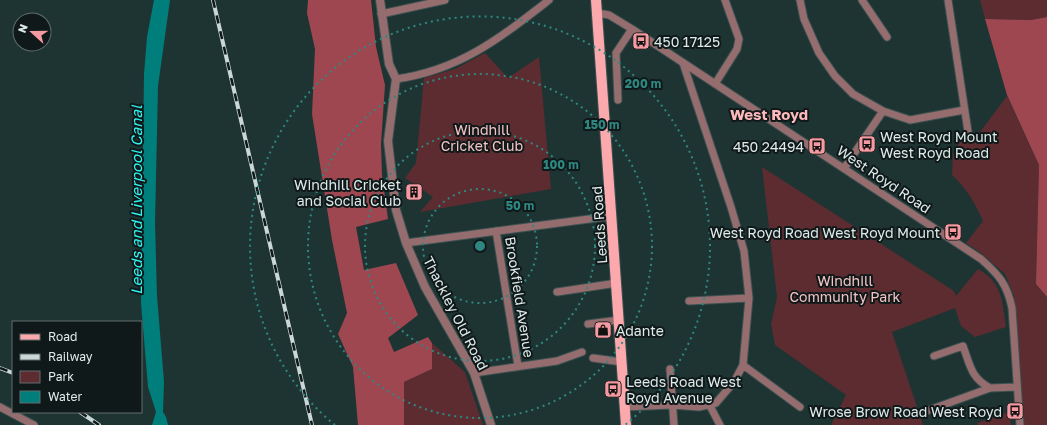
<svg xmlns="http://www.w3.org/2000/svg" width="1047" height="425" font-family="'Golos Text',sans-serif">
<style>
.green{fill:#5c2c30}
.forest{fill:#9e4750}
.water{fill:#007e7c}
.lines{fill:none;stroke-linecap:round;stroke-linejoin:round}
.minor-casing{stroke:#3d5150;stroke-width:9}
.tertiary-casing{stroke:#3d5150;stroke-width:10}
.primary-casing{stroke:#3d5150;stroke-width:12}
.minor{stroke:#956d6f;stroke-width:7}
.tertiary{stroke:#956d6f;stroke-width:8}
.primary{stroke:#fca9ae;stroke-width:10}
.rail-casing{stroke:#c9d7d6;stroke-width:4}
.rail{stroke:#101919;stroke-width:2.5;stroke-dasharray:8;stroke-linecap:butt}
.ring{fill:none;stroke:#2e8881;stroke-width:2;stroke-dasharray:2 4}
.labels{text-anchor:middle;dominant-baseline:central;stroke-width:4;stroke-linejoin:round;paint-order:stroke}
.poi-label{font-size:14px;fill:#deebea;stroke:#101919;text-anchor:start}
.park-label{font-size:14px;fill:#f6c4c6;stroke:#101919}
.street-label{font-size:14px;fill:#deebea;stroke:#101919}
.neighbourhood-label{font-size:15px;font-weight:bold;fill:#feb9bc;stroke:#101919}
.water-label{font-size:15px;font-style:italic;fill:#2ef7f2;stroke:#101919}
.centre{fill:#2e8881;stroke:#101919;stroke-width:2}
.ring-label{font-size:12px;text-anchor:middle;font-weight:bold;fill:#2e8881;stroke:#101919;stroke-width:4;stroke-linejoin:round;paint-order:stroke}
</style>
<rect width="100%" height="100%" fill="#1e3433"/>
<path class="green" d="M980 0H1047V17L1031 20 985 19Z
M485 53 508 78 539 57 551 189 420 212 433 197 405 178 416 163 424 78 455 69Z
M1007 96 1039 165 1036 284 1047 297V425H1024L1014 296 1005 274 981 253 966 243 983 221C975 203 967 189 952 175L953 154 958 148V143L980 132Z
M762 167 954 291 956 296 978 269C1003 283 1002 301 1006 327L975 337 961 326 955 308 892 332 923 425H831L846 395 775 345 771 324 777 297Z
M432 343 465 372 483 425H404V382L432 369Z
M1009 412 1011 425H978L977 423Z"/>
<path class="forest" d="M308 0H371L376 47 385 85 381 144 382 176 388 219 356 227 364 270 396 263 418 315 388 338 394 352 428 337 432 343V369L404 382V425H358L353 367 338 334 347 313 332 240 312 114 315 49 307 13Z
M1047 17V297L1036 284 1039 165 1007 95 985 19 1031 20Z"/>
<path class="water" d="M154 0H170L158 86 155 223 157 296 164 382 163 412 166 417 168 425H152L156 412 148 387 141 303 144 74 147 37Z"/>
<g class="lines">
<defs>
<path id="minor" d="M800 0 804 19 819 53 835 76 853 94 883 111 910 120 964 110
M862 0 887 37
M948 0 969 138
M597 13 609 15 632 29 981 259C999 275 1007 284 1012 308L1020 425
M381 14 445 0
M396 79C460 70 500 38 549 0
M715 84 737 49 739 39 725 0
M618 100 616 53 632 29
M845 167 883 111
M496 231 518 366
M406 243 612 216
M557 292 617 283
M689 301 749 298
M588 324 619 320
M934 356 963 346C970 365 971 378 990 388
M593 358 622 362
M743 365 800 407
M670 369 674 425
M474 373 557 361 582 352
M709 404 720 425
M0 407 34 425
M625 407 672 405 699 407 716 403 734 382 743 365 749 298 744 251 731 207 683 63
M921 413 990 388 1017 387"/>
<path id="tertiary" d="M380 0 389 64 396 79 388 141 396 210 406 243 425 287 474 373 491 425"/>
<path id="primary" d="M596 0 626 425"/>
</defs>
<use href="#minor" class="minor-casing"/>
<use href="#tertiary" class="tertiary-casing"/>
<use href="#primary" class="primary-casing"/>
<use href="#minor" class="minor"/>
<use href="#tertiary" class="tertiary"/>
<use href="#primary" class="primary"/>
<defs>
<path id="rail" d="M213 0 312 425
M0 368 13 373
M80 412 99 425"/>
</defs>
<use href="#rail" class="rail-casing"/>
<use href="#rail" class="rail"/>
</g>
<g class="ring">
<circle cx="480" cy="246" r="57"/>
<circle cx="480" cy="246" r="115"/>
<circle cx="480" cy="246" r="172"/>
<path d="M335 425A230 230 0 1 1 625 425"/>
</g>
<defs>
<symbol id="bus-square" viewBox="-11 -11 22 22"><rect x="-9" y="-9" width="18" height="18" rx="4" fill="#f49aa0" stroke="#101919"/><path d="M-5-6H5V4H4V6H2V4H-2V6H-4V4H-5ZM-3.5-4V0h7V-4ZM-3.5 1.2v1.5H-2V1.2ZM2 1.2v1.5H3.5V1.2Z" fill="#111"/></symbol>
<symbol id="building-square" viewBox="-11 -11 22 22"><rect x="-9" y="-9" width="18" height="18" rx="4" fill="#f49aa0" stroke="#101919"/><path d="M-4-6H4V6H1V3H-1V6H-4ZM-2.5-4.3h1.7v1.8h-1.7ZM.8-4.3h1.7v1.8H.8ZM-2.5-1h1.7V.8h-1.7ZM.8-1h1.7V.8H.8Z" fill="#111"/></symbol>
<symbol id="shop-square" viewBox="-11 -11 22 22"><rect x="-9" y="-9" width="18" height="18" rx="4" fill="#f49aa0" stroke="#101919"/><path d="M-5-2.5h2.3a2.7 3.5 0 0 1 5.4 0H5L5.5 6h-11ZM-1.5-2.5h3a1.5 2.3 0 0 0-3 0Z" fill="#111"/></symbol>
</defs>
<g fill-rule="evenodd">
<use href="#bus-square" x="631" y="31" width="20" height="20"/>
<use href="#bus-square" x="857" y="134" width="20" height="20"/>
<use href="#bus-square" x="807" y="136" width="20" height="20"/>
<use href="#building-square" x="404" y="182" width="20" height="20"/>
<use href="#bus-square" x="943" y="222" width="20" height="20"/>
<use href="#shop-square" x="593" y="320" width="20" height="20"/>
<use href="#bus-square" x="603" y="379" width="20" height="20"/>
<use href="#bus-square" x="1005" y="401" width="20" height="20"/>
</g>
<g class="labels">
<g class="poi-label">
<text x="654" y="41">450 17125</text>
<text x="880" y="136">West Royd Mount<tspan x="880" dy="16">West Royd Road</tspan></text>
<text x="804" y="146" text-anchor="end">450 24494</text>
<text x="401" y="184" text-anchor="end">Windhill Cricket<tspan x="401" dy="16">and Social Club</tspan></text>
<text x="940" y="232" text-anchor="end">West Royd Road West Royd Mount</text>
<text x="616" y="330">Adante</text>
<text x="626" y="381">Leeds Road West<tspan x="626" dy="16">Royd Avenue</tspan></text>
<text x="1002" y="411" text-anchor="end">Wrose Brow Road West Royd</text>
</g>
<g class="park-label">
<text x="482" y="129">Windhill<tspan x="482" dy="16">Cricket Club</tspan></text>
<text x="845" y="280">Windhill<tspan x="845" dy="16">Community Park</tspan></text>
</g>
<g class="street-label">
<text transform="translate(884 179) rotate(34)">West Royd Road</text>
<text transform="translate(599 225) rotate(-94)">Leeds Road</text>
<text transform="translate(520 297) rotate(81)">Brookfield Avenue</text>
<text transform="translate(456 313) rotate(63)">Thackley Old Road</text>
</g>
<g class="neighbourhood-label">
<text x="769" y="114">West Royd</text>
</g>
<g class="water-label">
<text transform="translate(136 200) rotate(-90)">Leeds and Liverpool Canal</text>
</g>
</g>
<circle cx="480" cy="246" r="6" class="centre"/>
<g class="ring-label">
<text x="643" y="88">200 m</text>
<text x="602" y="129">150 m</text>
<text x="561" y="169">100 m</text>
<text x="520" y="210">50 m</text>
</g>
<rect x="12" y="321" width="130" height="92" fill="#101919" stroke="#626d6d"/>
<rect x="20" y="334" width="20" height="6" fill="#fca9ae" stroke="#626d6d"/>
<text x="48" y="341" font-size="12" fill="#deebea">Road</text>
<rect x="20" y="354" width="20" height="6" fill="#c9d7d6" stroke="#626d6d"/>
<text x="48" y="361" font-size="12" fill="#deebea">Railway</text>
<rect x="20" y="371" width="20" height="12" fill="#5c2c30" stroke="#626d6d"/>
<text x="48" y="381" font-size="12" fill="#deebea">Park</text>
<rect x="20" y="391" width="20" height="12" fill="#007e7c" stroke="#626d6d"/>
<text x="48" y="401" font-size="12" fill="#deebea">Water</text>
<g transform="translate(32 32) rotate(291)"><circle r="19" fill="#101919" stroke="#626d6d"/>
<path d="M0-3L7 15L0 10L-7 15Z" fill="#f49aa0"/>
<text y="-6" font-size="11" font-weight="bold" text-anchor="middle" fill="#deebea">N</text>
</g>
</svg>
